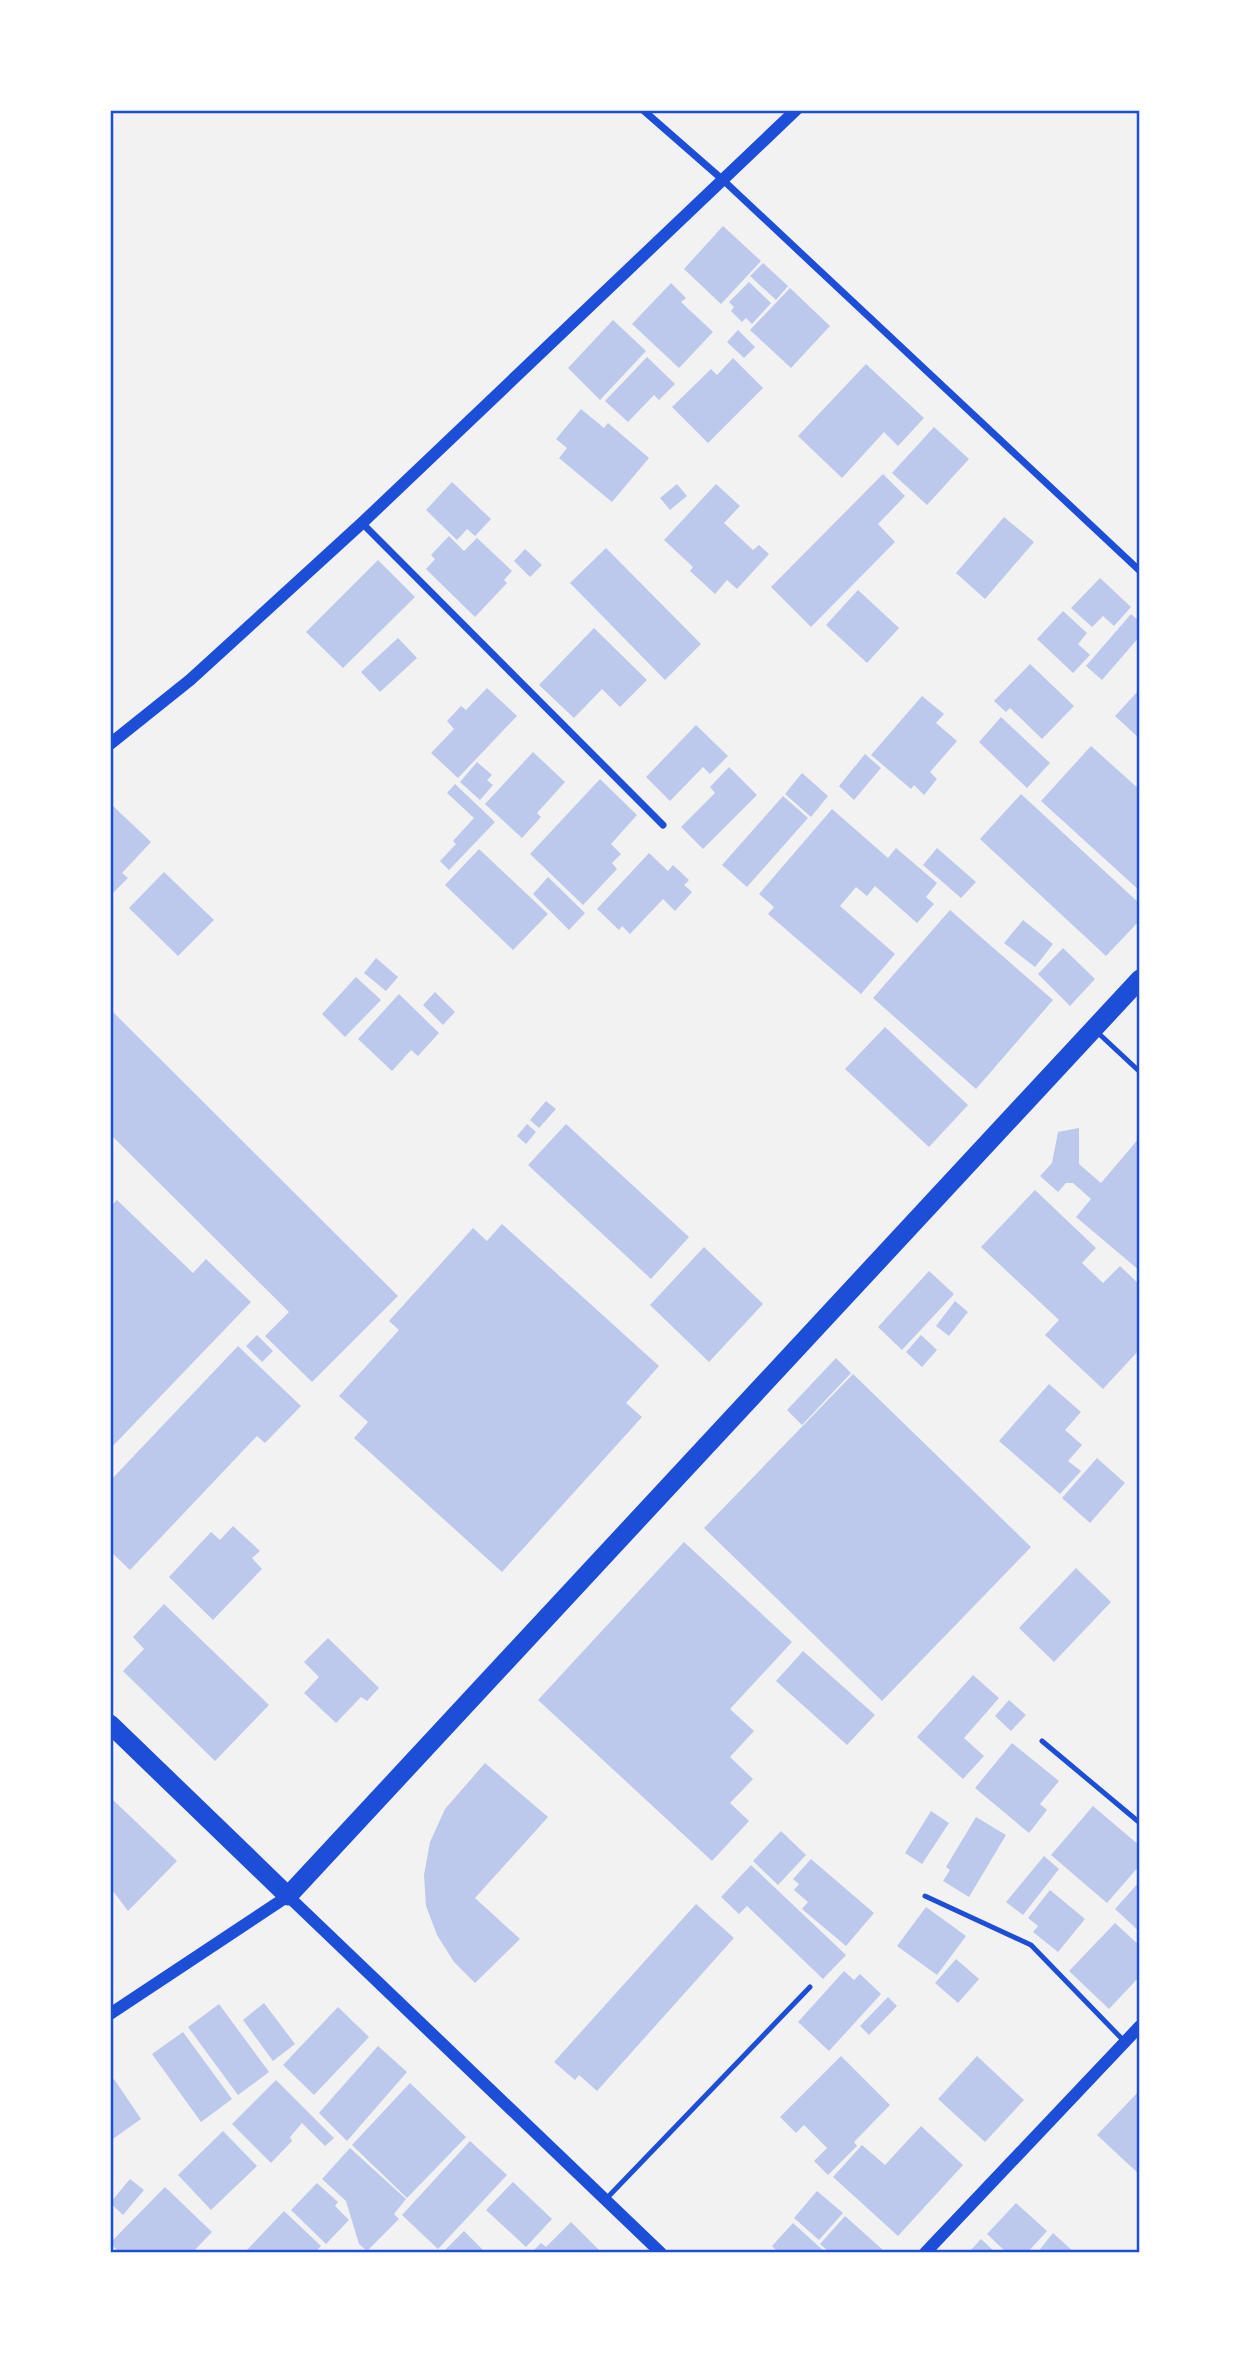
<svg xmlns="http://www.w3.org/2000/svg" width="1250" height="2363" font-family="'PT Serif',serif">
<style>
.building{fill:#bdc9ec}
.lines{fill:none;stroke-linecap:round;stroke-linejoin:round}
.service{stroke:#1d4ed8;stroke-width:5}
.minor{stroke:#1d4ed8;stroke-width:7}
.tertiary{stroke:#1d4ed8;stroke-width:12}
.trunk{stroke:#1d4ed8;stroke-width:19}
.neatline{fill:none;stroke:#1d4ed8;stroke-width:2.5}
</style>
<rect width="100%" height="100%" fill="#f2f2f2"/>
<path class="building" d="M723 226 761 261 721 304 684 269Z
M763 263 788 286 776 300 750 276Z
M749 282 771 303 752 324 746 318 742 322 731 311 734 307 729 302Z
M671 283 686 298 681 302 713 332 679 368 632 324Z
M790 288 830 326 791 368 750 330Z
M613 320 646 351 600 400 568 368Z
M738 330 755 347 744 358 727 342Z
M647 357 675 384 659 400 654 395 628 422 605 401Z
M733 358 763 388 708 443 672 407 711 369 717 375Z
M866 364 924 418 898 446 884 432 842 478 798 436Z
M581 409 604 428 608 423 649 458 612 502 559 458 567 448 556 439Z
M934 427 969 459 927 505 892 473Z
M883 474 905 496 878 524 895 542 811 627 771 587Z
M452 482 491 519 475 536 467 529 457 540 426 510Z
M677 484 687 496 670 510 660 498Z
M716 484 740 506 724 523 753 550 759 545 769 554 737 589 727 580 715 594 690 571 693 567 664 540Z
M1004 517 1034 542 985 599 956 573Z
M449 536 464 551 477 538 512 571 504 580 507 583 475 617 426 569 435 559 431 555Z
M606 548 701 644 665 680 570 583Z
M525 549 542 565 530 577 514 561Z
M378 560 415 597 343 668 306 632Z
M1100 578 1131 607 1114 626 1103 616 1092 627 1071 608Z
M858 590 899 628 867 663 826 625Z
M1063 611 1087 633 1078 644 1090 655 1073 673 1037 639Z
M1131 614 1140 622V636L1102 680 1086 666Z
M594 628 647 680 620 707 602 689 574 718 539 685Z
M398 638 417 658 380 692 361 672Z
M1030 664 1074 706 1042 739 1010 708 1006 712 994 701Z
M487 688 517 716 458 778 431 753 454 729 447 721 461 706 466 710Z
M1140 689V739L1115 716Z
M922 696 944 714 936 723 957 741 930 772 937 779 924 795 914 785 911 789 871 755Z
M1001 717 1050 763 1027 788 979 742Z
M696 725 728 756 710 774 703 767 670 801 646 777Z
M1091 746 1140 790V891L1041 801Z
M533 752 565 782 537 813 541 817 522 838 485 804Z
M865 754 881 768 854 800 839 786Z
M477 762 492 775 487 780 493 785 480 800 460 782Z
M729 767 757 795 703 849 681 827 715 793 710 787Z
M802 773 828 796 811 817 785 794Z
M600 779 637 815 611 844 621 854 612 863 617 869 583 905 530 854Z
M455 784 495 822 449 870 440 861 456 844 453 841 474 818 447 793Z
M1021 794 1140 904V920L1106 956 980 839Z
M783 796 808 818 747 887 722 865Z
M112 805 151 842 122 873 128 878 110 896V807Z
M832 809 888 858 896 848 937 883 926 897 934 904 917 923 875 886 867 896 856 887 840 906 895 954 861 994 768 914 774 907 759 894Z
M937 848 976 882 961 898 923 865Z
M479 849 548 914 513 950 445 885Z
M649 853 668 871 673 865 689 880 684 885 692 892 675 911 663 899 630 934 622 926 619 930 597 909Z
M164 872 214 920 178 956 129 908Z
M548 877 585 913 569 930 533 894Z
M950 910 1053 1000 976 1089 873 998Z
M1023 920 1053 944 1035 967 1004 943Z
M1063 948 1095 979 1070 1006 1038 974Z
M376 958 398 977 386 991 364 973Z
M356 977 381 1000 345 1037 322 1014Z
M435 992 455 1012 443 1025 423 1005Z
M399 994 439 1033 418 1056 411 1050 392 1071 358 1039Z
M110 1009 398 1296 312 1382 265 1336 289 1312 110 1134Z
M885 1027 968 1105 929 1147 845 1069Z
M546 1101 556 1109 539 1128 530 1120Z
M527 1124 536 1132 526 1144 517 1136Z
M566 1124 689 1237 651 1279 528 1165Z
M1079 1128V1164L1101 1183 1140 1137V1271L1076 1217 1091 1199 1073 1183H1066L1058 1192 1040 1176 1052 1163 1058 1132Z
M1035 1190 1096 1248 1082 1263 1103 1283 1120 1266 1140 1285V1349L1103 1389 1045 1335 1059 1320 981 1247Z
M117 1200 193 1273 206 1259 251 1302 110 1449V1207Z
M502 1224 659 1366 626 1403 642 1417 502 1572 354 1438 368 1422 339 1396 399 1330 389 1321 473 1228 487 1241Z
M704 1247 763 1304 709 1362 650 1305Z
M929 1271 954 1294 902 1350 878 1327Z
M955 1301 968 1312 949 1336 936 1326Z
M257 1335 273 1351 262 1362 246 1346Z
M921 1335 937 1350 922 1367 906 1352Z
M238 1346 301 1406 265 1443 257 1436 130 1570 110 1551V1481Z
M836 1358 851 1373 802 1425 787 1410Z
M853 1374 1031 1547 882 1701 704 1528Z
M1049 1384 1081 1412 1065 1430 1082 1445 1068 1461 1081 1471 1060 1494 999 1441Z
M1097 1458 1125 1483 1090 1523 1062 1498Z
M233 1526 260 1551 252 1558 262 1569 213 1620 169 1577 211 1532 220 1540Z
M684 1542 792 1642 730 1709 754 1731 730 1757 753 1779 730 1803 749 1821 712 1861 538 1700Z
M1076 1568 1111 1602 1054 1662 1019 1628Z
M164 1604 269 1705 215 1761 123 1671 144 1649 133 1637Z
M328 1638 379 1688 367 1701 361 1697 336 1723 304 1693 319 1677 304 1662Z
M803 1651 875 1715 847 1745 776 1681Z
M973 1675 999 1698 964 1738 984 1756 963 1779 917 1737Z
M1009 1700 1026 1715 1011 1731 995 1716Z
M1012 1743 1059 1781 1040 1804 1047 1810 1029 1833 975 1788Z
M485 1763 548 1817 475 1898 520 1939 475 1983 454 1962 437 1935 426 1906 424 1875 430 1842 445 1809Z
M110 1797 177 1861 128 1911 110 1887Z
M1093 1806 1140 1846V1865L1107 1903 1051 1855Z
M931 1811 949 1823 922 1864 905 1853Z
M976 1817 1006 1835 969 1897 943 1881 950 1870 946 1867Z
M781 1831 806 1855 778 1885 753 1861Z
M1044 1856 1059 1869 1023 1915 1006 1902Z
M811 1859 874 1913 846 1946 802 1909 808 1902 794 1890 799 1884 793 1879Z
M751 1865 846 1955 823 1979 747 1906 739 1914 721 1897Z
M1140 1881V1932L1115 1909Z
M1050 1890 1085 1919 1058 1952 1033 1932 1038 1926 1028 1918Z
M696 1904 734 1938 597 2091 579 2075 575 2080 554 2062Z
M926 1907 966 1936 937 1975 897 1946Z
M1115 1923 1140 1946V1976L1109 2009 1069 1971Z
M956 1959 979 1979 958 2003 935 1983Z
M844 1971 854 1980 860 1974 881 1994 829 2051 798 2022Z
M888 1997 897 2006 869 2035 860 2026Z
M264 2003 295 2044 273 2061 243 2020Z
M219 2004 269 2072 238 2095 188 2027Z
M338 2007 369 2037 314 2095 283 2065Z
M183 2032 232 2099 201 2122 152 2054Z
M378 2046 407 2072 347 2141 319 2113Z
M841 2056 890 2105 854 2142 857 2146 828 2175 814 2161 827 2148 804 2125 796 2133 780 2117Z
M977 2056 1024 2100 985 2142 938 2099Z
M114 2079 141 2119 110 2141V2082Z
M276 2080 334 2138 325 2146 302 2123 290 2137 292 2141 271 2163 232 2124Z
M410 2083 466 2137 407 2198 352 2145Z
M1140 2090V2175L1097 2135Z
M921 2126 963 2165 898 2236 833 2177 862 2145 885 2165Z
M223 2131 257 2166 211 2210 178 2175Z
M470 2141 507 2175 438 2249 402 2215Z
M350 2148 406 2199 394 2214 399 2219 367 2251 359 2244 346 2201 322 2179Z
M130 2179 144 2190 123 2215 110 2203Z
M513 2182 552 2219 526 2247 486 2210Z
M317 2183 338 2202 335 2206 349 2220 326 2244 291 2210Z
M165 2187 212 2232 192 2253H120L110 2243Z
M817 2191 843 2213 819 2240 794 2218Z
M1016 2203 1047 2231 1027 2253H1007L987 2234Z
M284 2211 321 2246 314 2253H250L247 2250Z
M845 2216 883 2250 880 2253H830L820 2244Z
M571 2222 599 2250 596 2253H531L541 2243 546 2247Z
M793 2223 826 2253H779L772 2246Z
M464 2231 486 2253H442Z
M1053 2233 1075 2253H1037Z
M981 2239 996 2253H968Z"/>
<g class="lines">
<path class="service" d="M1096 1031 1140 1072
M1042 1741 1140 1823
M925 1896 1031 1945 1125 2042
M606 2199 810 1987"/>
<path class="minor" d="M643 110 723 180 1140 571
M362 523 663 825"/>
<path class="tertiary" d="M110 744 190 680 362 523 796 110
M110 2014 288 1896 661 2253
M925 2253 1140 2026"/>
<path class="trunk" d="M110 1724 288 1896 1140 979"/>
</g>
<rect width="1250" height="2363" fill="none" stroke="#ffffff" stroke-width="224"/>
<rect x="112" y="112" width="1026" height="2139" class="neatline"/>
</svg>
